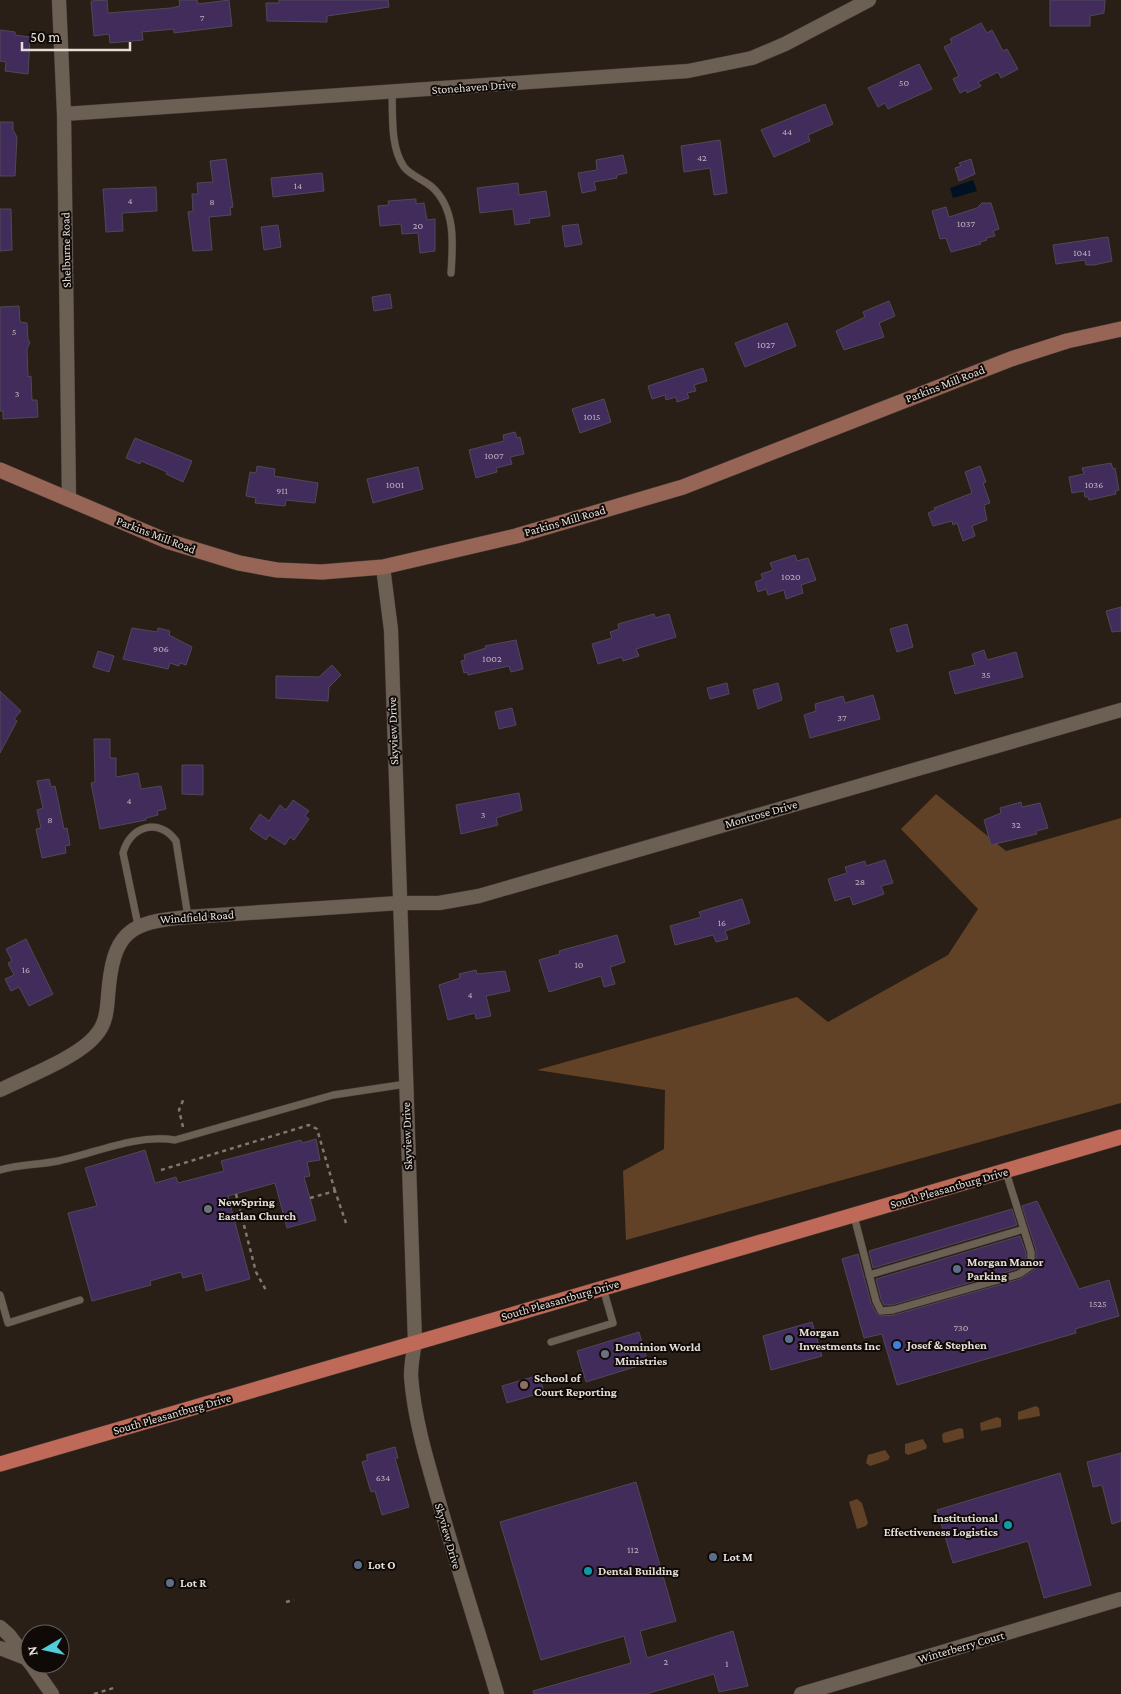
<svg xmlns="http://www.w3.org/2000/svg" width="1121" height="1694" font-family="'Crimson Pro',serif">
<style>
.green{fill:#624226}
.water{fill:#001124}
.building{fill:#422c5c;stroke:#4f4956}
.lines{fill:none;stroke-linecap:round;stroke-linejoin:round}
.lane-casing{stroke:#453c36;stroke-width:8}
.street-casing{stroke:#453c36;stroke-width:15}
.secondary-casing{stroke:#453c36;stroke-width:16}
.primary-casing{stroke:#453c36;stroke-width:16}
.path{stroke:#817770;stroke-width:2.5;stroke-dasharray:4 4;stroke-linecap:butt}
.lane{stroke:#6c6055;stroke-width:7}
.street{stroke:#6c6055;stroke-width:14}
.secondary{stroke:#966556;stroke-width:15}
.primary{stroke:#bf6a58;stroke-width:15}
.worship-dot{fill:#6b7280;stroke:#0f0a07;stroke-width:2}
.service-dot{fill:#5c6f8a;stroke:#0f0a07;stroke-width:2}
.shop-dot{fill:#3f7fe0;stroke:#0f0a07;stroke-width:2}
.education-dot{fill:#8d6e63;stroke:#0f0a07;stroke-width:2}
.culture-dot{fill:#0f9aa8;stroke:#0f0a07;stroke-width:2}
.labels{text-anchor:middle;dominant-baseline:central;stroke-width:4;stroke-linejoin:round;paint-order:stroke}
.number-label{font-size:10px;fill:#bcb2b9}
.street-label{font-size:12px;fill:#e5ded8;stroke:#0f0a07}
.poi-label{font-size:12px;font-weight:bold;fill:#e5ded8;stroke:#0f0a07;text-anchor:start}
</style>
<rect width="100%" height="100%" fill="#2a1f16"/>
<path class="green" d="M936 794 1006 851 1121 818V1103L626 1240 623 1171 664 1149 665 1090 537 1070 797 997 828 1022 948 955 978 909 901 829Z
M1036 1406 1039 1408 1040 1416 1018 1420V1412Z
M997 1417 1001 1419V1427L981 1431 980 1423Z
M960 1428 963 1429 964 1438 946 1443 943 1442 942 1436 943 1433Z
M923 1439 927 1446 926 1449 908 1455 905 1453V1444Z
M885 1450 890 1457 888 1460 870 1466 866 1463 868 1455Z
M857 1499 862 1503 868 1523 866 1526 857 1529 849 1502Z"/>
<path class="water" d="M973 180 977 191 953 198 950 188Z"/>
<path class="building" d="M107 0 108 13 171 8 180 6 179 0H197L198 4 229 0 232 26 174 33V29L142 32 143 40 110 43 109 34 94 36 91 1Z
M279 0H388L389 7 327 16V22L267 21 266 3H279Z
M1050 0H1105L1104 13 1090 16V26H1050Z
M981 23 987 33 992 30 1003 51 1007 49 1018 69 1001 78 998 72 978 82 981 86 967 93 966 90 960 93 953 79 959 76 944 47 952 43 950 39Z
M0 30 15 32V35L30 37 28 74 5 71 6 62 0 61Z
M919 64 932 89 888 109 885 103 878 107 868 88Z
M825 104 833 124 808 135 810 141 774 157 761 130Z
M0 122H13V130L17 137 15 176H0Z
M720 140 727 193 714 195 710 168 684 172 681 146Z
M623 155 627 173 617 175V178L594 182 596 190 582 193 578 173 597 170 596 160Z
M226 159 233 207 230 208 231 215 209 217 212 250 193 251 188 212 193 211 192 194H198L197 183 213 182 210 161Z
M971 159 975 174 959 181 955 168 961 166 959 163Z
M322 173 324 191 273 197 271 178Z
M518 183 519 195 546 191 550 216 529 219 530 223 515 225 513 209 480 213 477 188Z
M156 187 157 211 122 213 123 231 106 232 103 189Z
M416 199V204L424 203 427 220 435 219V251L420 253 418 233 402 234 401 224 380 226 378 206 389 205 388 201Z
M982 203H991L999 229 993 231 995 236 986 238 987 240 980 242 981 244 951 252 946 238 940 239 932 211 946 207 949 217 977 208Z
M0 209H11L12 250 0 251Z
M578 224 582 244 565 247 562 226Z
M278 225 281 247 264 250 261 227Z
M1108 237 1112 261 1094 265H1086L1085 260 1056 264 1053 245Z
M390 294 392 308 374 311 372 297Z
M889 301 895 316 879 323 884 337 844 350 836 331 865 317 863 312Z
M19 306 20 322 27 323 28 340 30 342 27 349 28 377 31 376 32 400H37L38 417 3 419V411H0V307Z
M787 323 796 346 745 367 735 343Z
M703 368 707 381 694 385 696 391 687 393 689 398 677 402 676 397 666 400 665 395 652 399 648 386Z
M604 399 611 422 580 433 572 409Z
M515 432 517 438 520 437 524 454 510 457 512 464 496 468 497 472 476 478 469 450 504 441 503 435Z
M135 438 192 461 183 482 166 474 167 472 141 461 140 464 126 458Z
M1111 463 1113 469 1115 468 1119 490 1115 491 1116 494 1089 500 1088 497H1085L1084 491 1072 493 1069 477 1084 474 1082 468Z
M257 466 275 469 274 476 318 483 315 503 286 500 285 506 255 503 256 498 246 496 250 472 256 473Z
M980 466 986 482 983 483 990 503 984 505 987 520 972 526 975 536 963 541 957 523 953 525 952 521 933 526 928 513 935 510 934 508 972 493 965 472Z
M418 467 423 489 373 503 367 479Z
M795 555 797 561 808 558 816 580 801 585 803 593 786 599 784 590 768 595 766 589 758 592 755 582 763 579 761 574 773 570 770 563Z
M1121 607V631L1112 632 1106 611Z
M654 614 655 618 669 614 676 637 636 649 639 656 623 661 622 657 598 664 592 644 612 638 610 632 619 629 618 624Z
M907 624 913 647 897 652 890 629Z
M132 628 157 632 158 628 170 631 169 635 192 647 186 665 180 663 179 666 170 663 168 669 123 659Z
M516 640 523 669 511 672 509 666 468 675 467 672 464 673 461 661 465 660 464 655 486 648 485 646Z
M984 650 987 660 1016 652 1023 677 955 694 949 672 975 665 972 654Z
M98 651 114 656 109 672 93 667Z
M332 665 341 675 329 687 328 701 276 698V676L319 677Z
M727 683 729 694 710 699 707 688Z
M778 683 782 700 758 709 753 690Z
M0 691 21 711 14 719 17 721 0 753Z
M873 695 880 719 810 738 804 715 816 711 815 704 843 696 845 703Z
M512 708 516 725 499 729 495 712Z
M94 739H110V758H116V777L138 773 141 789 161 786 166 809 157 811 158 815 146 818V820L100 829 91 783 95 782Z
M182 765H203V795L182 794Z
M49 779 51 787 55 786 64 829 67 828 70 845 65 846 66 853 42 858 36 829 41 828 37 810 43 808 37 781Z
M519 793 522 810 496 818 498 825 461 834 456 805Z
M293 800 309 811 305 816 309 819 294 840 290 837 285 845 269 835 266 840 250 829 260 814 269 821 280 805 286 810Z
M1021 802 1022 807 1040 803 1048 828 1036 831 1037 834 991 845 984 820 1001 813 1000 808Z
M885 860 893 883 881 886 884 894 853 905 850 896 835 901 828 879 847 873 845 867 865 861 866 866Z
M742 899 750 923 725 931 728 939 716 942 713 935 675 945 670 926 701 917 699 912Z
M617 935 625 962 610 967 615 984 604 987 601 976 549 992 539 960 560 954 559 951Z
M26 939 53 994 29 1006 19 987 11 991 5 979 14 975 8 963 12 961 6 949Z
M476 970 477 974 505 971 510 991 486 996 491 1016 476 1019 475 1013 448 1020 439 985 460 978 459 974Z
M316 1139 320 1160 307 1162 310 1176 304 1177 316 1220 287 1228 275 1183 228 1196 250 1279 206 1291 202 1273 183 1278 181 1272 150 1281 151 1285 92 1301 68 1213 97 1206 85 1168 145 1150 155 1183 176 1177 178 1183 224 1171 221 1161 301 1140 302 1143Z
M1037 1201 1079 1289 1109 1280 1119 1316 1075 1329 1076 1333 897 1385 882 1334 864 1338 842 1259 858 1254 871 1303 877 1314 881 1316 894 1315 1020 1279 1034 1270 1036 1266V1250L1022 1206Z
M1012 1209 1017 1225 873 1268 869 1251Z
M1020 1236 1026 1253V1263L1017 1269 892 1305H884L881 1299 876 1279Z
M812 1322 822 1356 771 1370 763 1336Z
M639 1332 648 1363 586 1382 577 1351Z
M539 1375 544 1392 507 1403 502 1386Z
M395 1447 398 1458H395L409 1507 382 1515 375 1491 371 1492 362 1462 368 1460 366 1455Z
M1121 1453V1521L1112 1524 1102 1485 1093 1487 1087 1462Z
M1060 1473 1091 1585 1044 1598 1028 1541 953 1563 937 1510Z
M636 1482 676 1621 640 1631 647 1658 733 1631 748 1686 719 1692 714 1674 646 1694H534L533 1691 631 1663 624 1636 541 1660 500 1522Z"/>
<g class="lines">
<defs>
<path id="lane" d="M392 92C393 115 390 147 404 167 410 175 424 180 432 187 456 209 453 244 451 273
M138 925 123 853C130 826 159 817 176 841L188 917
M0 1170C19 1164 39 1165 58 1161 96 1153 136 1134 175 1140L333 1095 406 1084
M854 1216 876 1301 881 1311 893 1310 1019 1274 1031 1266V1252L1006 1172
M869 1275 1024 1229
M0 1295 8 1323 80 1300
M551 1342 613 1323 603 1288"/>
<path id="street" d="M59 0 64 114 69 500
M64 114 688 71 752 58 785 44 869 0
M383 567 391 630 415 1342C413 1353 411 1365 411 1376 414 1418 427 1461 439 1502 457 1566 478 1630 497 1694
M0 1090C26 1077 79 1057 96 1035 106 1024 107 1010 108 996 113 933 127 922 188 917L399 903H439L479 896 1121 710
M0 1627 9 1635 30 1663
M0 1648 23 1657
M31 1664 52 1694
M801 1694 1121 1599"/>
<path id="secondary" d="M0 470 167 541 239 563 277 570 322 572 383 567 516 536 683 487 1011 359 1067 341 1121 329"/>
<path id="primary" d="M0 1464 1121 1137"/>
</defs>
<use href="#lane" class="lane-casing"/>
<use href="#street" class="street-casing"/>
<use href="#secondary" class="secondary-casing"/>
<use href="#primary" class="primary-casing"/>
<path class="path" d="M183 1127 179 1110 184 1098
M161 1170 309 1125 317 1129 335 1191
M236 1194 256 1272 267 1292
M310 1198 335 1191 346 1223
M286 1602 294 1600
M94 1694 117 1687"/>
<use href="#lane" class="lane"/>
<use href="#street" class="street"/>
<use href="#secondary" class="secondary"/>
<use href="#primary" class="primary"/>
</g>
<g class="worship-dot">
<circle cx="208" cy="1209" r="5"/>
<circle cx="605" cy="1354" r="5"/>
</g>
<g class="service-dot">
<circle cx="957" cy="1269" r="5"/>
<circle cx="789" cy="1339" r="5"/>
<circle cx="713" cy="1557" r="5"/>
<circle cx="358" cy="1565" r="5"/>
<circle cx="170" cy="1583" r="5"/>
</g>
<circle class="shop-dot" cx="897" cy="1345" r="5"/>
<circle class="education-dot" cx="524" cy="1385" r="5"/>
<g class="culture-dot">
<circle cx="1008" cy="1525" r="5"/>
<circle cx="588" cy="1571" r="5"/>
</g>
<g class="labels">
<g class="number-label">
<text x="202" y="17">7</text>
<text x="904" y="82">50</text>
<text x="787" y="131">44</text>
<text x="702" y="157">42</text>
<text x="298" y="185">14</text>
<text x="130" y="200">4</text>
<text x="212" y="201">8</text>
<text x="966" y="223">1037</text>
<text x="418" y="225">20</text>
<text x="1082" y="252">1041</text>
<text x="14" y="331">5</text>
<text x="766" y="344">1027</text>
<text x="17" y="393">3</text>
<text x="592" y="416">1015</text>
<text x="494" y="455">1007</text>
<text x="395" y="484">1001</text>
<text x="1094" y="484">1036</text>
<text x="282" y="490">911</text>
<text x="791" y="576">1020</text>
<text x="161" y="648">906</text>
<text x="492" y="658">1002</text>
<text x="986" y="674">35</text>
<text x="842" y="717">37</text>
<text x="129" y="800">4</text>
<text x="483" y="814">3</text>
<text x="50" y="819">8</text>
<text x="1016" y="824">32</text>
<text x="860" y="881">28</text>
<text x="722" y="922">16</text>
<text x="579" y="964">10</text>
<text x="26" y="969">16</text>
<text x="470" y="994">4</text>
<text x="1098" y="1303">1525</text>
<text x="961" y="1327">730</text>
<text x="383" y="1477">634</text>
<text x="633" y="1549">112</text>
<text x="666" y="1661">2</text>
<text x="727" y="1663">1</text>
</g>
<g class="street-label">
<text transform="translate(474 87) rotate(-4)">Stonehaven Drive</text>
<text transform="translate(66 250) rotate(-91)">Shelburne Road</text>
<text transform="translate(945 384) rotate(-21)">Parkins Mill Road</text>
<text transform="translate(565 521) rotate(-16)">Parkins Mill Road</text>
<text transform="translate(156 535) rotate(21)">Parkins Mill Road</text>
<text transform="translate(393 731) rotate(-92)">Skyview Drive</text>
<text transform="translate(761 814) rotate(-16)">Montrose Drive</text>
<text transform="translate(197 917) rotate(-4)">Windfield Road</text>
<text transform="translate(407 1136) rotate(-92)">Skyview Drive</text>
<text transform="translate(949 1188) rotate(-16)">South Pleasantburg Drive</text>
<text transform="translate(560 1300) rotate(-16)">South Pleasantburg Drive</text>
<text transform="translate(172 1414) rotate(-16)">South Pleasantburg Drive</text>
<text transform="translate(448 1536) rotate(74)">Skyview Drive</text>
<text transform="translate(961 1647) rotate(-16)">Winterberry Court</text>
</g>
<g class="poi-label">
<text x="218" y="1202">NewSpring<tspan x="218" dy="14">Eastlan Church</tspan></text>
<text x="967" y="1262">Morgan Manor<tspan x="967" dy="14">Parking</tspan></text>
<text x="799" y="1332">Morgan<tspan x="799" dy="14">Investments Inc</tspan></text>
<text x="907" y="1345">Josef &amp; Stephen</text>
<text x="615" y="1347">Dominion World<tspan x="615" dy="14">Ministries</tspan></text>
<text x="534" y="1378">School of<tspan x="534" dy="14">Court Reporting</tspan></text>
<text x="998" y="1518" text-anchor="end">Institutional<tspan x="998" dy="14">Effectiveness Logistics</tspan></text>
<text x="723" y="1557">Lot M</text>
<text x="368" y="1565">Lot O</text>
<text x="598" y="1571">Dental Building</text>
<text x="180" y="1583">Lot R</text>
</g>
</g>
<g transform="translate(45 1649) rotate(261)"><circle r="24" fill="#0f0a07" stroke="#655f5b"/>
<path d="M0-4L9 19L0 12L-9 19Z" fill="#53cbdb"/>
<text y="-8" font-size="14" font-weight="bold" text-anchor="middle" fill="#e5ded8">N</text>
</g>
<path d="M22 42v8h108v-8" fill="none" stroke="#e5ded8" stroke-width="2.5"/>
<text x="30" y="42" font-size="15" fill="#e5ded8" stroke="#0f0a07" stroke-width="4" paint-order="stroke">50 m</text>
</svg>
